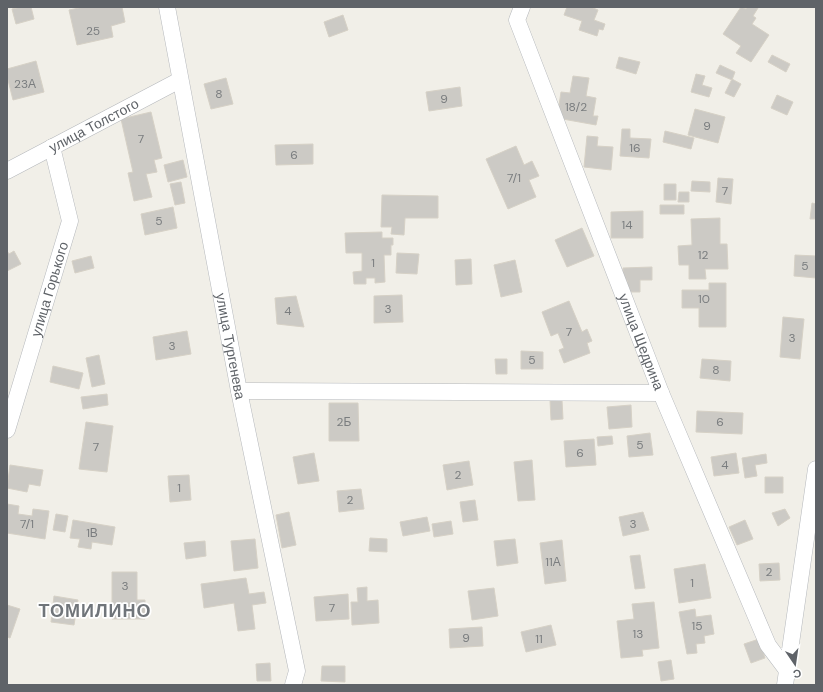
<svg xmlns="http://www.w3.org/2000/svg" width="823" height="692" font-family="'DM Sans',sans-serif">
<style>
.building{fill:#cccac5;stroke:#d6d1c6}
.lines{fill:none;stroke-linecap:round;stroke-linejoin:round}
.minor-casing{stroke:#b5b8bc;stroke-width:17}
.minor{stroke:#fff;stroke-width:16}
.labels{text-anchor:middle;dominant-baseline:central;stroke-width:3.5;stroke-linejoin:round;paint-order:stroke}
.number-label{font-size:12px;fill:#7a7d7f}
.street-label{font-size:14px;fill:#5f6368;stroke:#fff}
.district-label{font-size:18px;font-weight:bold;letter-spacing:1px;fill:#70757a;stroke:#fff}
</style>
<rect width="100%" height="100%" fill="#f1efe8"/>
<path class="building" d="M21 7H31L34 19 16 24 12 9Z
M84 7H122L125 22 111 26 113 37 77 45 69 10Z
M567 7H591L598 10 594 20 605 24 603 30 599 29 597 36 579 30 582 21 564 15Z
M741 7 746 9 747 7 758 8 753 16 756 18 752 24 769 35 751 62 736 53 741 46 723 34Z
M343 15 348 30 329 37 324 22Z
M772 55 790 64 786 72 768 62Z
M619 57 640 62 636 74 616 68Z
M36 61 44 92 13 100 7 76V69Z
M720 65 735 72 732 80 716 73Z
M696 74 705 76 702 85 712 88 709 97 691 92Z
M573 76 589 78 586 96 596 98 593 116H598L596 125 557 118 561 92 570 93Z
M226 78 233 104 211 109 204 84Z
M732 79 741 84 734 97 725 93Z
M460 87 462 106 429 111 426 92Z
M777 95 793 102 787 115 771 108Z
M695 109 725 117 718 143 688 135Z
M151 112 162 158 154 160 157 172 146 174 152 197 134 201 128 173 133 172 121 119Z
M622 129H630V138L651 139 649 158 620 156Z
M665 131 694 138 691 149 663 142Z
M587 136 598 137 597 146 613 147 611 170 584 167Z
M313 144V164L276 165 275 145Z
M516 146 524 165 532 161 539 176 529 180 536 197 508 209 486 159Z
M183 160 187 177 168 182 164 165Z
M718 178 733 179 731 204 716 202Z
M692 181 710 182V192L691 191Z
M181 182 185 203 175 205 170 184Z
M664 184H676V200H664Z
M679 192H689V202H678Z
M382 195 438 196V218H405L404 235 391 234 392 227H381Z
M812 203 816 204V219H810Z
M660 205H684V214H660Z
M173 207 177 228 145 235 141 214Z
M643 211V238H611V212Z
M720 218V244H727L728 269H705L706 279H689V265H679L678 246 692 245 691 219Z
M582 228 594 256 567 267 555 240Z
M382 232V238H393V245H391V255H384L385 282 375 283V278H366V284H354L353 272 362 271V253H346L345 233Z
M7 251 9 254 14 251 21 264 7 271Z
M397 253 419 254 417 274 396 273Z
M795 255 816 256V278L794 276Z
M91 256 94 268 75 273 72 261Z
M471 259 472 284 456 285 455 260Z
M515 260 522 292 501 297 494 265Z
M652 267V280H640V292H628L627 280H623V268Z
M709 283H726V327H699V308H682V290H709Z
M402 295 403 322 374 323V296Z
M296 296 304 327 277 324 275 298Z
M569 301 582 332 587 329 592 341 587 343 590 353 564 363 559 350 564 348 558 333 551 336 542 312Z
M783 317 804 319 800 359 780 357Z
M187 331 191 354 156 360 153 337Z
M521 351 543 352V369H521Z
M99 355 105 384 92 387 86 358Z
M495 359H507V374H496Z
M702 359 731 361 730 381 700 378Z
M53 366 83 373 79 389 50 382Z
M107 394 108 405 83 409 81 397Z
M550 400H562L563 419 551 420Z
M329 403H358L359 441H329Z
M631 405 632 427 609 429 607 407Z
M697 411 743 413 742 434 696 432Z
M86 422 113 426 107 472 79 469Z
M650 433 653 455 629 457 627 436Z
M612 436 613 444 598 446 597 437Z
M594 439 596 465 566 467 564 441Z
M314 453 319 481 298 484 293 457Z
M736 453 739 473 714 476 711 457Z
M766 454 767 463 755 465 757 476 745 478 742 458Z
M532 460 535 500 518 501 514 462Z
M469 461 473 485 447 490 443 465Z
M10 465 43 470 40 486 29 484 27 492 7 488Z
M189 475 191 500 170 502 168 476Z
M765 477H783V493H765Z
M361 489 364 509 339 512 337 491Z
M475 500 478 520 463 522 460 502Z
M7 504 19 506 18 514 32 516 33 509 49 511 45 539 7 533Z
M785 509 790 518 778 526 772 513Z
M289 512 296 545 282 548 276 515Z
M643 512 649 530 623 536 619 517Z
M56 514 68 516 65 532 53 530Z
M427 517 430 531 403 536 400 522Z
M73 520 115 527 112 545 92 542 91 549 78 547 80 539 70 538Z
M745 520 753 539 737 545 729 527Z
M451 521 453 534 434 537 432 524Z
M370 538 387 539V552L369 551Z
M255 539 258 568 234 571 231 541Z
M515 539 518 563 497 566 494 541Z
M562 540 566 581 545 584 540 543Z
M205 541 206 556 186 559 184 543Z
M640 555 645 588 635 589 630 556Z
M779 563 780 580 760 581 759 564Z
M705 564 711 598 679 603 674 569Z
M112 572H137V600H145V619H112Z
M246 578 249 594 264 592 266 603 252 605 255 629 238 631 234 603 204 608 201 584Z
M367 587V601L378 600 379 623 352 625 351 602H358L357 588Z
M494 588 498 616 472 620 468 591Z
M348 594 349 619 316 621 314 597Z
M54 596 78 600 74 625 51 622Z
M654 602 659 648 642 650 643 656 621 658 617 621 634 619 632 604Z
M7 605 20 609 10 638 7 637Z
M695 609 696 617 711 615 714 634 704 636 705 643 696 644 697 653 687 654 679 612Z
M551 625 556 645 526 652 521 632Z
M482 627 483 646 450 648 449 629Z
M759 639 765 658 751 663 744 644Z
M671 660 674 679 661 681 658 662Z
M270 663 271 681H257L256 664Z
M322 666H345V682L321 681Z"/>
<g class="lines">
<defs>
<g id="minor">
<path id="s1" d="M167 7 239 391 297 671 293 685"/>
<path id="s2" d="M522 7 517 20 661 393 768 645 786 669"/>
<path id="s3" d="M7 171 180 80"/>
<path d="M239 391 661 393"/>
<path id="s4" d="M7 430 70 221 52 147"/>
<path d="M785 685 816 469"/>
</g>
</defs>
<use href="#minor" class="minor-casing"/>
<use href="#minor" class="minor"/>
</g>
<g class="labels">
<g class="number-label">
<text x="93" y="31">25</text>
<text x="25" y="84">23А</text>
<text x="219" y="94">8</text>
<text x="444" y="99">9</text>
<text x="576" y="107">18/2</text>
<text x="707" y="126">9</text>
<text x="141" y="139">7</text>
<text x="635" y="148">16</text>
<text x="294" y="155">6</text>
<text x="514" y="178">7/1</text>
<text x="725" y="191">7</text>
<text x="159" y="221">5</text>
<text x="627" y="225">14</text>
<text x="703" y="255">12</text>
<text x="373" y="263">1</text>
<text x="805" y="266">5</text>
<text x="704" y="299">10</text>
<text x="388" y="309">3</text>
<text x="288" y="311">4</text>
<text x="569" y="332">7</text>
<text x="792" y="338">3</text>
<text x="172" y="346">3</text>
<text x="532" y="360">5</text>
<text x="716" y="370">8</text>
<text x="344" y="422">2Б</text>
<text x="720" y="422">6</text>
<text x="640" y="445">5</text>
<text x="96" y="447">7</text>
<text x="580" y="453">6</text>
<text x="725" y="465">4</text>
<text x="458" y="475">2</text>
<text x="179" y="488">1</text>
<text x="350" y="500">2</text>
<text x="27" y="524">7/1</text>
<text x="633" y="524">3</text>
<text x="92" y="533">1В</text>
<text x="553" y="562">11А</text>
<text x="769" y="572">2</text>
<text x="692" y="583">1</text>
<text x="125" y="586">3</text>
<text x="332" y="608">7</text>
<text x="697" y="626">15</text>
<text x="638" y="634">13</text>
<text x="466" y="638">9</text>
<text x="539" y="639">11</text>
</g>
<g class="street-label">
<text stroke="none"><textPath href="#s3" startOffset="98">улица Толстого</textPath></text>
<text stroke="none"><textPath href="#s4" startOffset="147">улица Горького</textPath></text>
<text stroke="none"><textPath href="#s2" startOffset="359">улица Щедрина</textPath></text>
<text stroke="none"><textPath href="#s1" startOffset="345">улица Тургенева</textPath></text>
</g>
<g class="district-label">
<text x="95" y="611">ТОМИЛИНО</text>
</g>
</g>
<rect width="823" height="692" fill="none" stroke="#5f6368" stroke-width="16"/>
<g transform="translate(795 664) rotate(167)" stroke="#ffffff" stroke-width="3" paint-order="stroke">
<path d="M0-3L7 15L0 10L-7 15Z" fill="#5f6368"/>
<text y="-6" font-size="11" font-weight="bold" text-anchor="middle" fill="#5f6368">С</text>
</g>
</svg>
